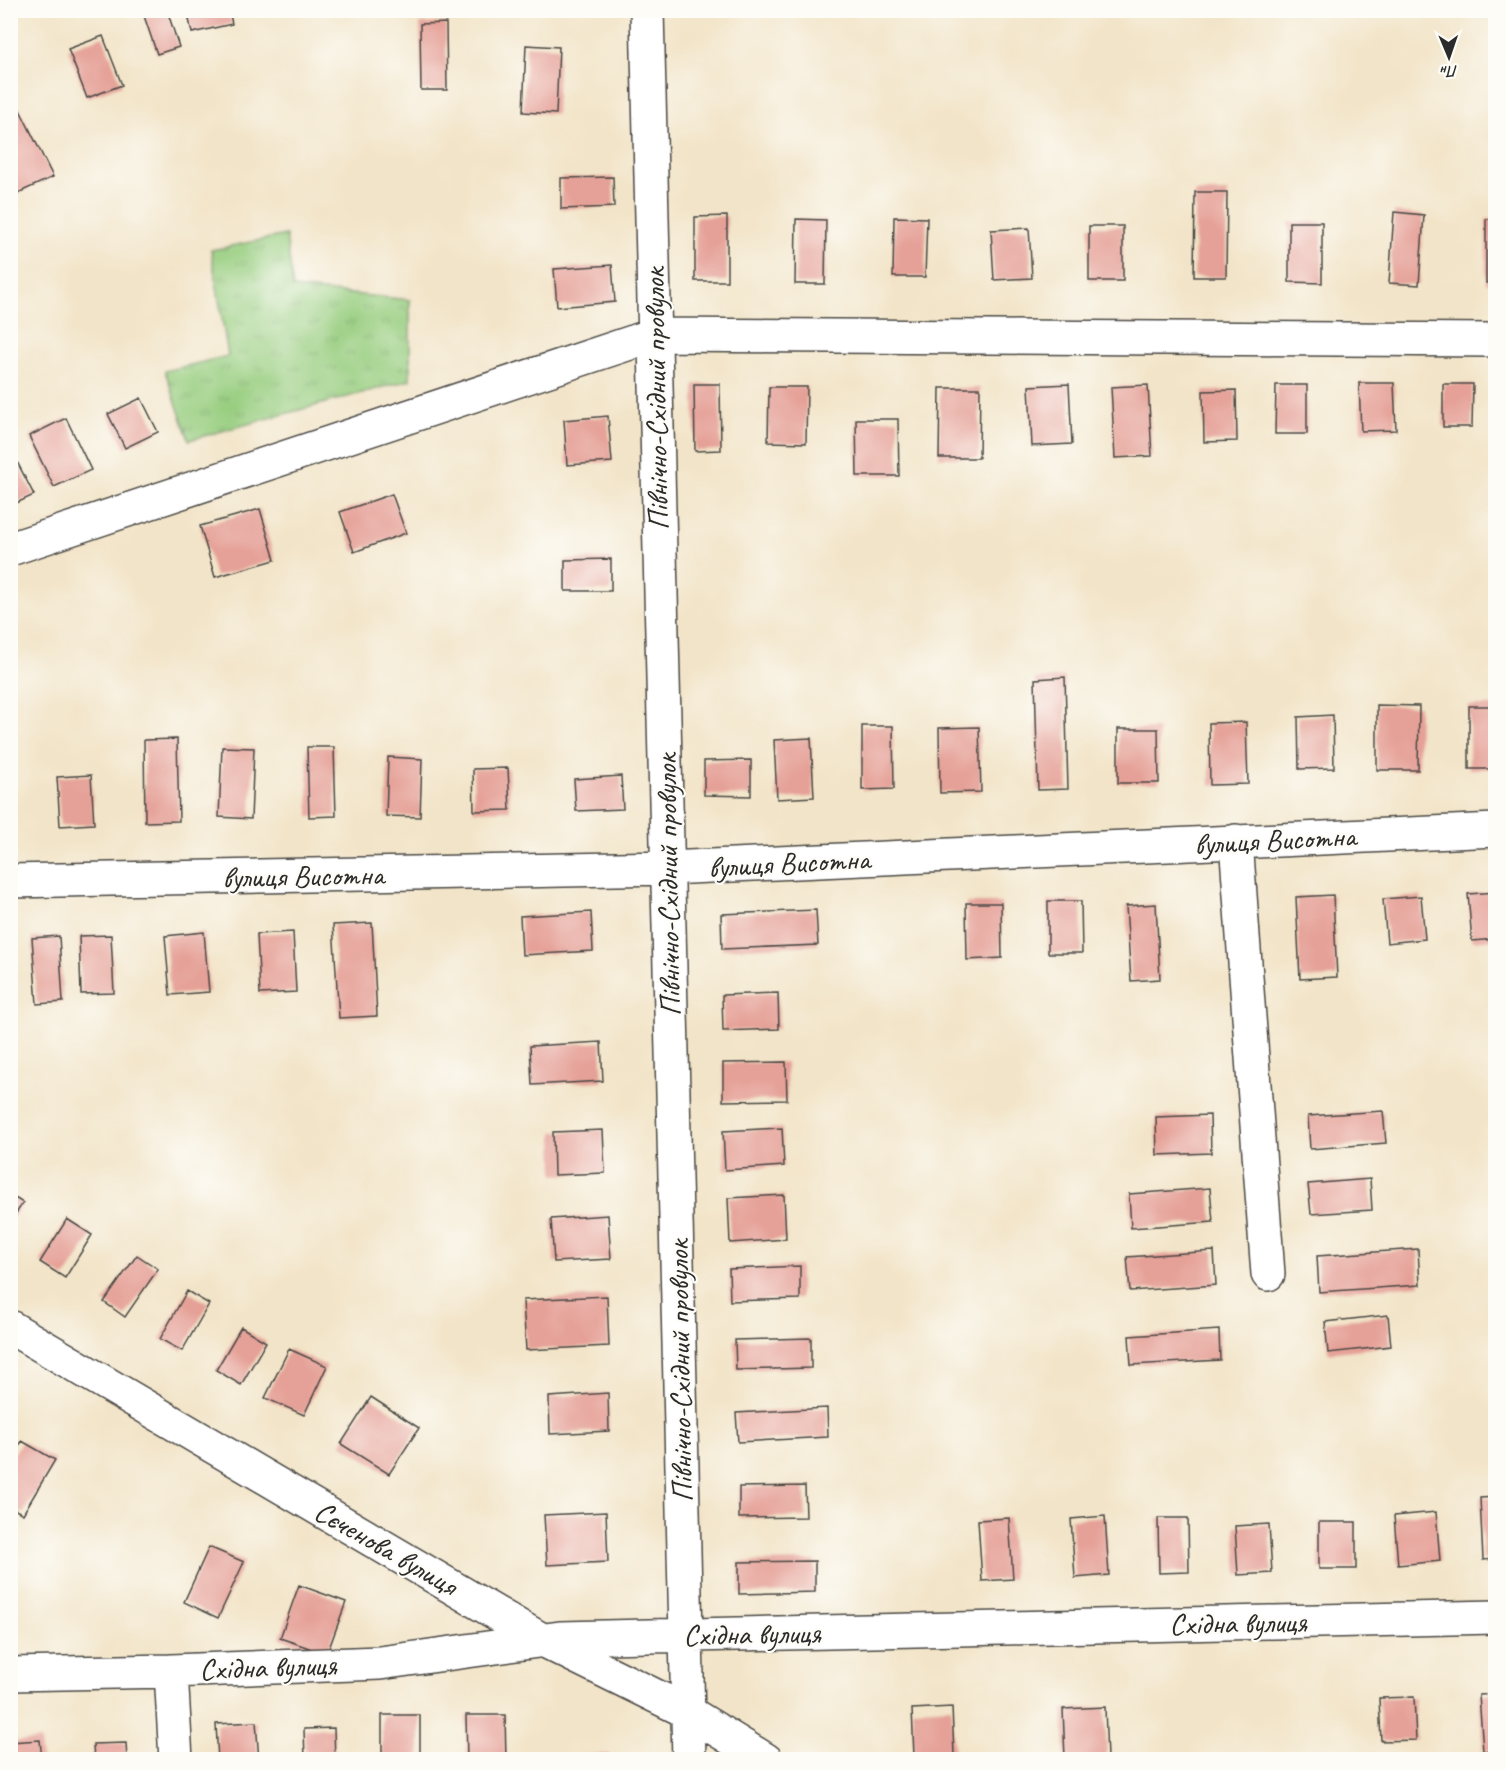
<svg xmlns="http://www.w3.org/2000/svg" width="1506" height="1770" font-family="Caveat,sans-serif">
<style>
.grass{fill:url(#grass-tufts);stroke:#617c55;stroke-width:1.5}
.building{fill:#e5a097}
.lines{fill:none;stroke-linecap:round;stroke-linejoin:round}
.minor-casing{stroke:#494743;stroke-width:36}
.minor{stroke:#fff;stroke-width:33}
.labels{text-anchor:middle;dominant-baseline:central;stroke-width:4.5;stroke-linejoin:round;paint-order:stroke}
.street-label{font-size:30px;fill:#2b2b2b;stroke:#fdfcf7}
</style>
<defs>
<pattern id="grass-tufts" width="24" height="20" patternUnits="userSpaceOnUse" patternTransform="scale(1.5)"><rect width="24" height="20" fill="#97cd7f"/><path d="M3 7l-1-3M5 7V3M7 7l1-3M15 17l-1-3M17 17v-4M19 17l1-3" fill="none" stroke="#82b06e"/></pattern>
</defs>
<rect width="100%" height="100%" fill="#fdfcf7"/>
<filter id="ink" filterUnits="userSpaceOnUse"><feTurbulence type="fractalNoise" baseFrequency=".0167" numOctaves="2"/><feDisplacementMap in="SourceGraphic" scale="12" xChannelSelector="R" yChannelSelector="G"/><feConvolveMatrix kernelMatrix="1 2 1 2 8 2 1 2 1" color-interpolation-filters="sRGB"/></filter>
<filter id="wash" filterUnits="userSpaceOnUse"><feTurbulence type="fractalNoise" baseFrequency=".008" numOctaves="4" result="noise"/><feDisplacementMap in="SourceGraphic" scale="24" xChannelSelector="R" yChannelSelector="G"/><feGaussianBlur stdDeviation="1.35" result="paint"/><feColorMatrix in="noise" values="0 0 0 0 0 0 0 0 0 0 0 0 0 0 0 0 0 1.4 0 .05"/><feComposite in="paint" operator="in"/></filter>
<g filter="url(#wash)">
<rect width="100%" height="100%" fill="#f2e4c8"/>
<path class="grass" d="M286 235 293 288 410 300V380L189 440 165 371 228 356 211 250Z"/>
<g id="blocks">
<path class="building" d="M142 10H167L179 47 157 54Z
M187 10H229L232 24 192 33Z
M446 23 447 90H421L420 24Z
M103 36 122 85 87 98 68 49Z
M526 45 559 47 556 114 523 112Z
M19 108 53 177 18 193 10 178V112Z
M613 177 614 207 561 209V178Z
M1195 192H1227L1226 277H1194Z
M1394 212 1424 215 1419 285 1389 283Z
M727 216V281H695V217Z
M894 217 927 218 925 277H893Z
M796 219 826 220 825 284H795Z
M1486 219H1496V283H1486Z
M1289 222H1322V283L1289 282Z
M1089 226H1123V281H1089Z
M1029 228 1032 278 994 280 991 230Z
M612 265 615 302 557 307 554 269Z
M1359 383H1394L1396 430 1361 431Z
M694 384H720L721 450 695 451Z
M1069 384 1072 444 1032 446 1029 386Z
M1443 384H1473L1472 427H1443Z
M1148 385 1152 456 1115 458 1111 387Z
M1276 385H1307V434H1275Z
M769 387H807L806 443 768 442Z
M940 388H980L979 458H939Z
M1236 390 1237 441 1204 442 1203 391Z
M141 398 158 432 125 448 108 414Z
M608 416 612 462 567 465 564 420Z
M66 418 91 470 54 487 29 436Z
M856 419H898L899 476H857Z
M10 448 34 495 10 506Z
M392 494 406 533 354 552 340 512Z
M260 509 275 560 215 577 200 526Z
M611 559V591H565V560Z
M1065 677 1068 789 1038 790 1035 679Z
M1377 705 1419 706 1418 770H1377Z
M1469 706H1496V769H1469Z
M1333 715 1334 768 1299 769 1298 717Z
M1246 722 1248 784 1210 785 1209 723Z
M862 726H893L894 789 862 790Z
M979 727 981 792 940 793 939 728Z
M1118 729H1158L1159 783H1118Z
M811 738 814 797 777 799 774 740Z
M177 739 179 821 145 822 144 740Z
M222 747 254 748 251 819 219 817Z
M307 747H334L336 816 309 817Z
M388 757 422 759 420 817 386 816Z
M751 760V796L704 795V761Z
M508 768 510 810 474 811 473 769Z
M91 775 94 824 60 826 57 777Z
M621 776 623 809 576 811 574 779Z
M1496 892V939L1472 941 1468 894Z
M1333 895 1337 977 1300 979 1296 897Z
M1421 896 1425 939 1387 943 1383 899Z
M1048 901H1081L1082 953H1048Z
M966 903H1001L1002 958 967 960Z
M1156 904 1160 979 1131 981 1126 906Z
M816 910 818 945 722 949 721 914Z
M591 912 593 951 522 955 520 916Z
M372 923 377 1016 339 1018 333 925Z
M204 932 209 992 170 995 165 936Z
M293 932 296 992 260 994 257 934Z
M111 935 114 993 81 994 79 936Z
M59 936 63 1002 37 1004 32 938Z
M778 993 779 1029 723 1031 722 995Z
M601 1042 603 1081 532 1085 530 1046Z
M786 1062 787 1100 723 1101V1063Z
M1383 1111 1386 1143 1310 1149 1308 1116Z
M1210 1115 1211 1153 1157 1155 1156 1117Z
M782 1128 784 1166 725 1170 723 1131Z
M603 1130 605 1173 554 1175 553 1132Z
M1370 1179 1372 1210 1311 1214 1308 1184Z
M1210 1188 1213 1222 1131 1228 1129 1194Z
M10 1195 23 1203 10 1222Z
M784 1195 786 1239 730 1243 728 1198Z
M608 1215 611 1259 554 1262 551 1219Z
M67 1219 92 1235 65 1278 40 1262Z
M1418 1249 1420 1285 1319 1292 1317 1256Z
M1214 1251 1216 1285 1130 1291 1127 1257Z
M137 1255 158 1269 125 1317 104 1302Z
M800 1266V1299L730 1301 729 1269Z
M187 1291 209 1304 182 1351 160 1339Z
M607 1296 609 1346 526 1350 523 1300Z
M1388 1315 1391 1346 1328 1353 1325 1322Z
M241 1327 266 1342 241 1385 216 1370Z
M1219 1330 1220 1360 1131 1365 1129 1336Z
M811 1338V1368L736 1370 735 1340Z
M289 1349 327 1366 304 1415 265 1398Z
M608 1393 609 1431 550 1434 549 1397Z
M371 1397 419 1428 389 1474 341 1444Z
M827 1408 828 1437 738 1442 736 1413Z
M22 1441 55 1460 23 1514 10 1507V1460Z
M805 1486 806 1517 739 1518V1487Z
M1496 1497V1559L1483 1560 1480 1498Z
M606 1512 608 1562 547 1565 544 1515Z
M1436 1512 1440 1561 1398 1565 1394 1516Z
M1105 1516 1109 1575 1075 1578 1071 1519Z
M1009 1518 1013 1579 982 1581 978 1520Z
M1158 1518H1188L1189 1572 1159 1573Z
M1319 1522H1356V1569H1319Z
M1269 1524 1272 1573 1238 1575 1235 1526Z
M209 1547 244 1562 218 1618 184 1602Z
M815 1561V1592L739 1594V1562Z
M299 1585 346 1602 327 1654 280 1638Z
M1496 1694V1750L1483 1751 1479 1695Z
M1414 1697 1416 1740 1381 1741 1379 1698Z
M952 1707 954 1755 914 1756 912 1709Z
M1105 1707 1107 1758 1065 1759 1063 1709Z
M382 1715H420V1760H382Z
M466 1715H505L506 1760H467Z
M256 1722 259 1760H218L216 1724Z
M334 1728 335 1760H305L304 1729Z
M40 1740 42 1760H10V1742Z
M126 1743 127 1760H94L93 1744Z
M609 1754V1760H574V1755Z"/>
</g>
</g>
<g filter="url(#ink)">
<use href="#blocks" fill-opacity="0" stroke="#494743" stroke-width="1.5"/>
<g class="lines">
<defs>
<path id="minor" d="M647 10 689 1760
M10 549 654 335 1496 340
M1236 841 1268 1274
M10 881 667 868 1496 830
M10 1327 542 1640 688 1712 766 1760
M171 1671 176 1760
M10 1674 171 1671 380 1663 560 1638 1496 1617"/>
</defs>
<use href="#minor" class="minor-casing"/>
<use href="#minor" class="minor"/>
</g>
</g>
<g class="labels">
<g class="street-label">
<text transform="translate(656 399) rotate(-91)">Північно-Східний провулок</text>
<text transform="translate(1275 840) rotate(-3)">вулиця Висотна</text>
<text transform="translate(789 863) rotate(-3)">вулиця Висотна</text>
<text transform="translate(303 876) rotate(-1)">вулиця Висотна</text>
<text transform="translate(668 885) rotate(-91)">Північно-Східний провулок</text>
<text transform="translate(680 1371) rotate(-91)">Північно-Східний провулок</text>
<text transform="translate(386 1548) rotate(30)">Сєченова вулиця</text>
<text transform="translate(1238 1623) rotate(-1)">Східна вулиця</text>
<text transform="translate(752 1634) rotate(-1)">Східна вулиця</text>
<text transform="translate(268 1667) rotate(-2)">Східна вулиця</text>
</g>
</g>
<rect width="1506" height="1770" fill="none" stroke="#fdfcf7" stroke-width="36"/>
<g transform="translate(1449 57) rotate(178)" stroke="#fdfcf7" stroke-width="4.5" paint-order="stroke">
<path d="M0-4.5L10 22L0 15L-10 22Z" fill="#2b2b2b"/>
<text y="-9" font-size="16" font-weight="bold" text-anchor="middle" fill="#2b2b2b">Пн</text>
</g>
</svg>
